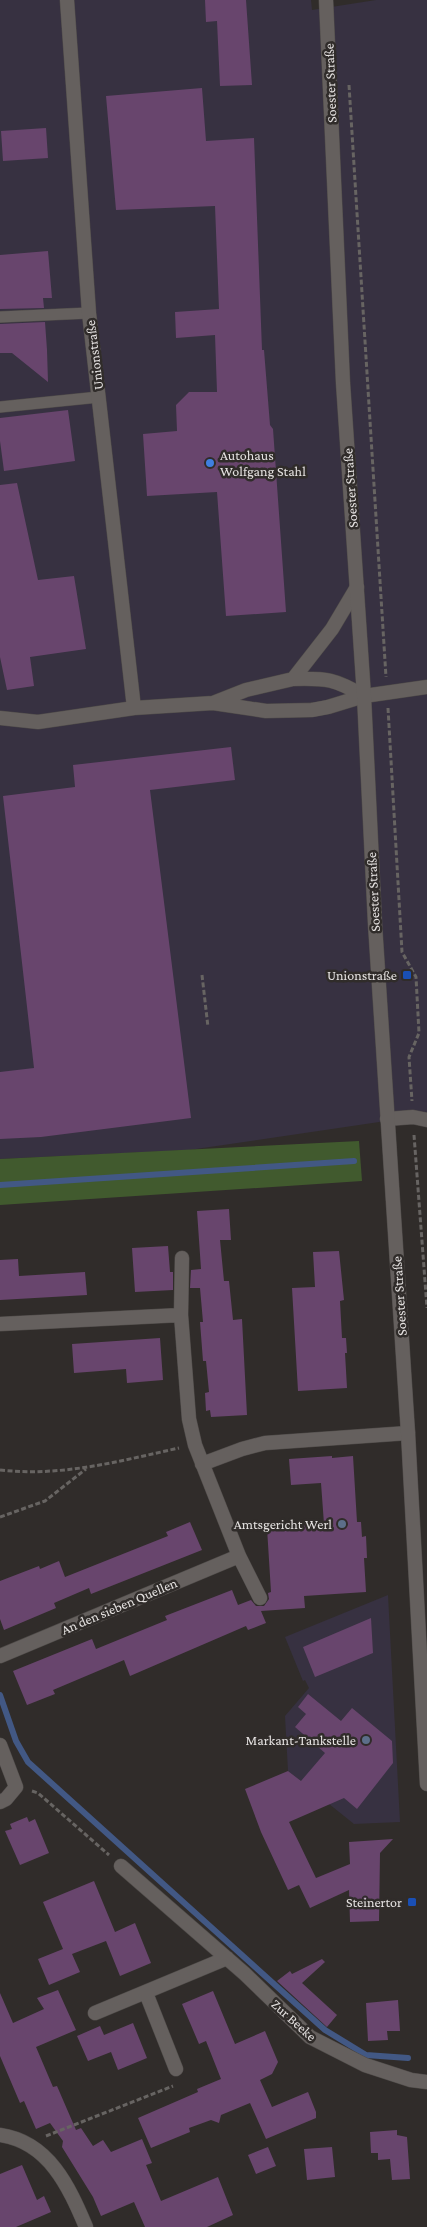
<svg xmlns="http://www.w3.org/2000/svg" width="427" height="2227" font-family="'Crimson Pro',serif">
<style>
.commercial{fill:#373141}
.green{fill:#415a2e}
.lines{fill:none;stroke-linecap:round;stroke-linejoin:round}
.stream{stroke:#425884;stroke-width:6}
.building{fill:#68456d}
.service-casing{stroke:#4e4a48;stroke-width:12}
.minor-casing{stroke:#4e4a48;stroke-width:15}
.secondary-casing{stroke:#4e4a48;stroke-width:15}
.path{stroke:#676462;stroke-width:3;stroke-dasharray:5 2.5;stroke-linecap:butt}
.service{stroke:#65605e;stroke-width:11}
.minor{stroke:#65605e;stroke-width:14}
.secondary{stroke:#65605e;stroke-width:14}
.shop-dot{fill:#3f7fe0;stroke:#302c2a;stroke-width:2}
.transit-dot{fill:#1a4fb4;stroke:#302c2a;stroke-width:2}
.service-dot{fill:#5c6f8a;stroke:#302c2a;stroke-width:2}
.labels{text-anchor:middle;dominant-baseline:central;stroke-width:5;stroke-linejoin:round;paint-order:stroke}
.street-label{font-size:14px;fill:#e6e3e2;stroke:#302c2a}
.poi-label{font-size:14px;fill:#e6e3e2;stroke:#302c2a;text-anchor:end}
</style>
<rect width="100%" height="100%" fill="#302c2a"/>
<path class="commercial" d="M0 0H311L312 10 376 0H427V1120L413 1117 189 1150 0 1159Z
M388 1595 400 1822 354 1824 288 1771 285 1716 309 1688 305 1680 303 1681 285 1637Z"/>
<path class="green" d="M359 1141 362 1181 0 1205V1159Z"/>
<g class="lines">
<path class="stream" d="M0 1185 354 1161
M0 1695 16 1741 28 1762 325 2030 366 2055 408 2058"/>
</g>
<path class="building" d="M205 0H246L252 85 220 86 217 21 206 22Z
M202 88 206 141 254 138 262 350H264L270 425 273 429 286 612 226 616 217 492 147 496 143 434 177 431 176 405 189 392H217L215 335 176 338 175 312 219 309 215 206 116 210 106 96Z
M46 128 48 158 3 161 1 131Z
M48 251 52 298H43L44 308 0 309V255Z
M45 322 47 350 48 382 12 353H0V324Z
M68 410 75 461 4 471 0 441V418Z
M17 483 38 580 74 576 86 649 30 657 34 686 7 690 0 657V485Z
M231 747 235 780 150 790 191 1118 41 1137 0 1139V1072L34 1068 3 796 75 787 73 765Z
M229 1209 231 1240H220L224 1281H229L233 1320 242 1319 247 1415 211 1417 210 1410 206 1411 205 1393 209 1392 206 1361H203L200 1322H203L200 1288H190L191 1270 201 1269 197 1211Z
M168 1246 170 1272H173V1290L135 1292 132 1248Z
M339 1251 344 1300 340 1301 342 1338H346L347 1353H345L347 1388 298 1391 292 1288 315 1287 313 1252Z
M18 1259 19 1276 85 1272 87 1295 0 1300V1260Z
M160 1338 163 1380 127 1383 126 1369 74 1373 72 1344Z
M332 1456V1458L353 1456 357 1522H361L362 1537 366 1536 367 1558H364L366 1592 304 1596 305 1608 261 1611 266 1623 248 1630 246 1626 130 1676 124 1660 53 1690 55 1694 27 1705 13 1671 92 1639 96 1649 167 1620 165 1616 232 1590 238 1605 251 1600 256 1606H264L269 1599 268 1593 271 1592 267 1528 324 1524 321 1483 291 1485 289 1459Z
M190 1522 202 1550 91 1594 89 1588 54 1603 56 1608 4 1630 0 1619V1581L39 1566 40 1569 59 1561 65 1577 168 1536 166 1532Z
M371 1618 373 1653 315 1677 303 1647Z
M308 1694 341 1721 352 1708 392 1741 393 1763 357 1809 344 1798 289 1822 316 1878 350 1864 349 1842 393 1839 380 1853 379 1921 350 1922 349 1890 310 1908 299 1885 288 1890 261 1832 245 1789 288 1771 301 1781 325 1753 295 1727 306 1714 298 1707Z
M27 1817 29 1822 35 1819 49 1853 20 1865 5 1831 12 1829 10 1824Z
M94 1881 115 1932 135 1923 151 1963 120 1976 106 1941 72 1954 80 1972 49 1985 38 1959 63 1949 43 1902Z
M322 1959 325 1962 302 1983 337 2015 327 2027 277 1981 290 1971 292 1974Z
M58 1990 76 2030 36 2047 53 2087 57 2086 76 2130 81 2128 93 2146 103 2140 111 2152 142 2139 152 2163 146 2165 161 2201 218 2177 233 2215 207 2227H145L134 2202 101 2216 93 2197 62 2147 63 2141 50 2123 36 2129 24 2101 20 2103 0 2056V1993L13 2023 44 2009 37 1998Z
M213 1991 235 2044 265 2031 278 2062 272 2074 260 2080 272 2107 308 2092 316 2112V2118L266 2139 250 2103 221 2115 219 2123 211 2120 189 2128 190 2132 151 2148 138 2118 198 2092 197 2089 221 2079 206 2041 199 2044 182 2004Z
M398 2000 400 2031H387L388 2040 368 2041 366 2003Z
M133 2023 147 2058 118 2070 111 2052 88 2061 77 2036 100 2026 104 2035Z
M397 2130V2135L407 2137 410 2179 392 2180 390 2159 378 2160V2153H371L370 2132Z
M268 2147 276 2166 256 2174 248 2155Z
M332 2147 335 2177 307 2180 304 2149Z
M22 2165 37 2200 44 2196 51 2212 16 2227H0V2174Z"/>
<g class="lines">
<defs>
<path id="service" d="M0 317 89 313
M0 407 99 397"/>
<path id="minor" d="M67 0 89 313 134 708
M293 679C327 678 335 679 364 696
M213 703 246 690 293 679 332 629 357 587
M0 718 38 722 134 708 213 703 266 711 312 710 328 707 364 696 427 687
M387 1119 413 1117 427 1120
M182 1258 181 1315 189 1419 195 1445 239 1556 260 1598
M0 1324 181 1315
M202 1464 242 1449 265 1443 408 1433
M0 1656 239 1556
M0 1745 16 1787 6 1799 0 1802
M121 1866 245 1974 310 2037 365 2065 411 2080 427 2082
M146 1993 176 2069
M95 2013 227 1958
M0 2135C49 2142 69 2187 86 2227"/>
<path id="secondary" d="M326 0 343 383 364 696 375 924 408 1433 427 1784"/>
</defs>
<use href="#service" class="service-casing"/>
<use href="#minor" class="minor-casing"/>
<use href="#secondary" class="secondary-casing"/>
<path class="path" d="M349 85 386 677
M388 708 402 952 416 977 419 1033 409 1057 412 1101
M202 975 208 1027
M414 1135 427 1308
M0 1470C62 1477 120 1461 179 1448
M0 1517 45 1501 86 1469
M32 1791 38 1793 109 1855
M46 2136 173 2086"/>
<use href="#service" class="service"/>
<use href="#minor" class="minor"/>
<use href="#secondary" class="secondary"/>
</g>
<circle class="shop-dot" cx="210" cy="463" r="5"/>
<g class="transit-dot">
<rect x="402" y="970" width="10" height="10" rx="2.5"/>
<rect x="407" y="1897" width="10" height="10" rx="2.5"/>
</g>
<g class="service-dot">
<circle cx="342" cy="1524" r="5"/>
<circle cx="366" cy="1740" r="5"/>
</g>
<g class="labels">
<g class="street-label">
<text transform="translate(330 83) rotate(-92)">Soester Straße</text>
<text transform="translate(94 355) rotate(-97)">Unionstraße</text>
<text transform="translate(350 488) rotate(-94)">Soester Straße</text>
<text transform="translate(373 892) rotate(-93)">Soester Straße</text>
<text transform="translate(399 1296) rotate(-94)">Soester Straße</text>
<text transform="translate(119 1606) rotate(-23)">An den sieben Quellen</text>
<text transform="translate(294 2020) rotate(42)">Zur Beeke</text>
</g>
<g class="poi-label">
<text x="220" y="455" text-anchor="start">Autohaus<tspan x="220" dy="16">Wolfgang Stahl</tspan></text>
<text x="397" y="975">Unionstraße</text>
<text x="332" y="1524">Amtsgericht Werl</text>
<text x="356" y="1740">Markant-Tankstelle</text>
<text x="402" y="1902">Steinertor</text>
</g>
</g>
</svg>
